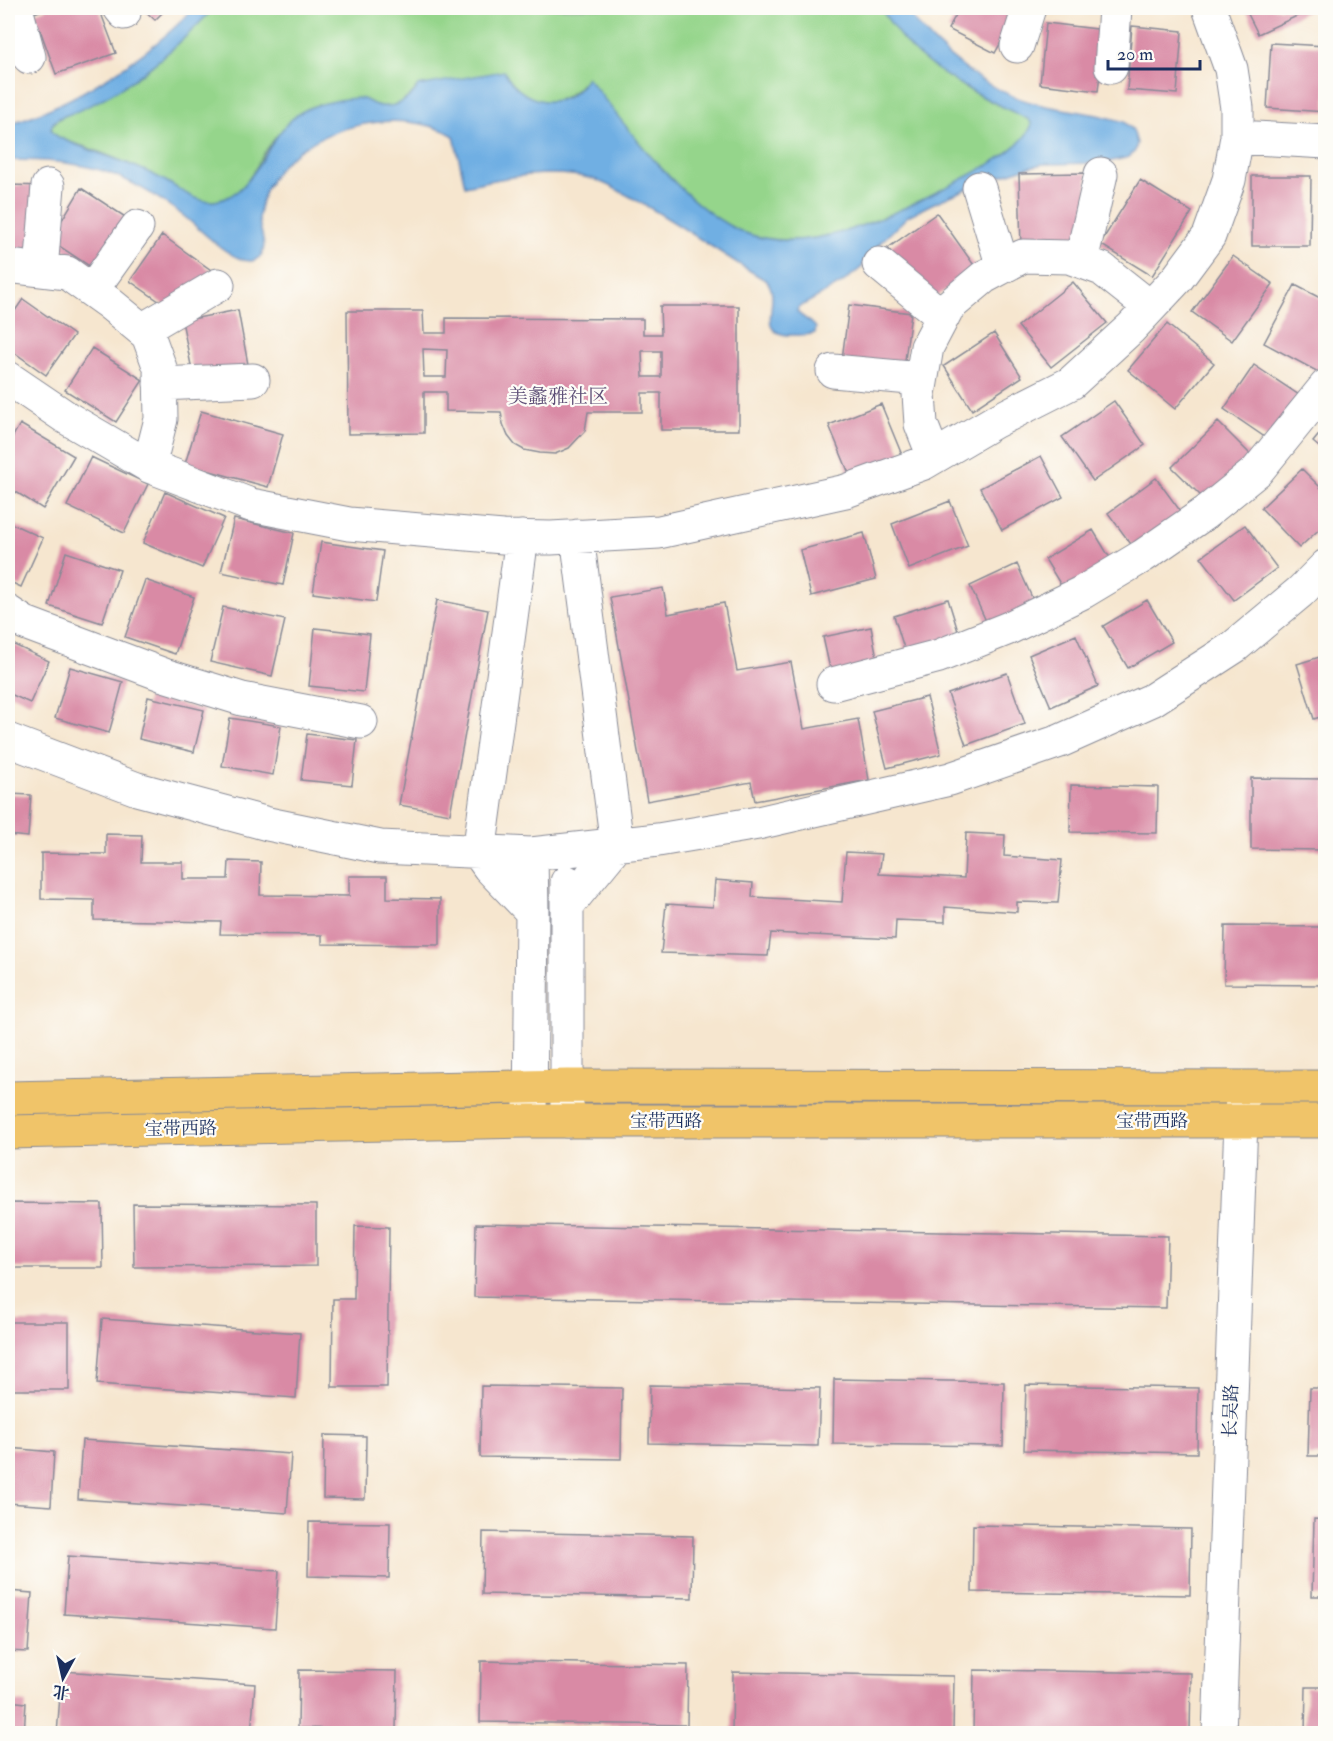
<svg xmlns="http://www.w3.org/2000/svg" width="1333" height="1741" font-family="'IM FELL Double Pica','Noto Serif SC',serif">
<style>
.green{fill:#95d58b;stroke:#588274;stroke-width:1.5}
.water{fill:#6fafe3;stroke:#456fa0;stroke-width:1.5}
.building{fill:#d98aa5;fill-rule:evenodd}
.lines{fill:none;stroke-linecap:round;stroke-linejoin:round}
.minor-casing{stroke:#888a96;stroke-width:35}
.major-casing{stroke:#888a96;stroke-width:35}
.minor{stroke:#fff;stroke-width:33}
.major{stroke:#f0c469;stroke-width:33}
.labels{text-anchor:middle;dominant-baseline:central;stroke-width:4.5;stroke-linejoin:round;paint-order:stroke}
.street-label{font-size:18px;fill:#1b2f5e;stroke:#fdfcf7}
.neighbourhood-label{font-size:20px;fill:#5e4f77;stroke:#fdfcf7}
</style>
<rect width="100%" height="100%" fill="#fdfcf7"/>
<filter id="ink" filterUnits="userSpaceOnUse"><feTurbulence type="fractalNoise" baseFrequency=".0167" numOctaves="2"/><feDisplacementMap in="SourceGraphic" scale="12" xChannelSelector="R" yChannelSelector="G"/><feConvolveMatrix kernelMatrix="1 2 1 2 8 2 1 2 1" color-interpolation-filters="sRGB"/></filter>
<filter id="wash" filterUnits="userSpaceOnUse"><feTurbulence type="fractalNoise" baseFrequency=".008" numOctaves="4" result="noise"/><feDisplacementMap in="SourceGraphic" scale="24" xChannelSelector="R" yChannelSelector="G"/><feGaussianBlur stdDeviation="1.35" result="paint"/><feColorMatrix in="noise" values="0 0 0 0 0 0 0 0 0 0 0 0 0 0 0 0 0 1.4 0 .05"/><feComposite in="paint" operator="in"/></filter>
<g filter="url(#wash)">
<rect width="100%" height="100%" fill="#f6e6cf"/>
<path class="green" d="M214 8H880C889 20 897 34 908 45 940 78 987 100 1028 119L1032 124C1023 152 966 177 941 190 886 218 808 256 745 233 685 210 627 127 587 78 563 109 531 109 507 77L418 86C409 100 393 110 376 105 371 104 368 100 363 99 354 97 323 103 314 106 294 113 277 134 265 152 249 179 236 210 197 199 187 196 179 189 169 183 160 178 151 173 141 169 123 161 104 154 86 147 74 143 62 141 53 133L51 127C57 115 98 102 111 94 150 72 184 40 214 8Z"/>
<path class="water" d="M194 8H214C172 53 120 98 59 118L53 123 51 129 53 133 60 138C96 154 135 163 169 183 184 192 197 203 215 201 259 195 266 129 305 110 317 104 351 96 363 99 367 100 371 104 376 105 392 110 410 101 418 86L504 71C521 105 567 115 587 77 627 127 684 209 745 233 808 257 886 218 941 190 966 177 1023 152 1032 124L1028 119C987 99 940 78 908 45 897 34 889 20 880 8H904C938 52 986 93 1042 105 1069 111 1098 113 1124 122L1133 130 1137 143 1135 151 1129 157 1104 163 1043 164 1025 168 985 181 932 204 908 216 880 243 861 268 842 283 798 308 797 311C802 319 812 320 816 328L815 333C807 336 800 335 791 335 752 334 783 302 767 281 727 258 690 231 650 208 632 198 613 186 593 179 553 168 505 177 465 186L454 136C402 104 302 127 271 180 264 192 259 205 259 219 259 231 272 252 255 260 237 268 199 228 185 217 122 169 85 160 8 160V124C71 106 150 56 194 8Z"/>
<g id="blocks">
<path class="building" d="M48 8H99L116 53 56 74 34 13Z
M142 8H167L155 20Z
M960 8H1017L1019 9 995 53 948 29Z
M1245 8H1306L1308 11 1258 34Z
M1046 23 1105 30 1098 91 1040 84Z
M1132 26 1182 31 1177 94 1127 90Z
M8 27H12V96H8Z
M1271 43 1326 46V112L1267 108Z
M1087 173 1089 246 1021 248 1019 174Z
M1252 176H1311L1310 246H1252Z
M1140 180 1192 212 1152 276 1100 244Z
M8 185 47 186 46 256 8 255Z
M81 188 136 224 103 275 50 240Z
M937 213 976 268 927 303 888 248Z
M162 235 211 270 179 315 130 281Z
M1233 256 1273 284 1232 341 1192 312Z
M1073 282 1107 323 1051 367 1018 326Z
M1295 285 1326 301V368L1322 374 1264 343Z
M23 299 74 335 46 375 8 348V321Z
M849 305 911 313 902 384 840 375Z
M660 306H739V430H661V393H642V412H588L585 431 569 448 555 454 540 453 524 450 515 445 508 436 503 424 501 412 446 411V392H424V433L348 434 347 311H423L424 333H446V318L643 319V334H661ZM423 349 447 350 446 377H424ZM642 351H661V377H643Z
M238 310 249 370 194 380 182 321Z
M1167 324 1214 363 1175 409 1128 370Z
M994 333 1022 377 972 410 944 366Z
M92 348 143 380 116 422 65 390Z
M1254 365 1302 397 1272 442 1224 409Z
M1114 401 1145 445 1093 481 1062 437Z
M881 404 902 455 850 476 829 425Z
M201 411 283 434 268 487 185 464Z
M1218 422 1253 457 1207 502 1172 467Z
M20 424 74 456 43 509 8 487V445Z
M1326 426V453L1313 442Z
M1041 456 1063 497 1002 530 980 488Z
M91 457 148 484 124 533 67 506Z
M1302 469 1326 493V523L1299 548 1261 508Z
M1156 478 1184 516 1136 551 1108 513Z
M165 492 224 518 202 568 143 543Z
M950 501 968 546 909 569 892 524Z
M234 519 294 533 283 585 221 572Z
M8 522 43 538 21 587 8 581Z
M1245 525 1277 568 1234 600 1201 557Z
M1093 530 1113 563 1065 592 1045 559Z
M864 533 876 579 811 596 800 550Z
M321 542 383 551 376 602 313 593Z
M66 552 120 570 102 623 49 606Z
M1017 564 1038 611 991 632 970 586Z
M145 580 194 597 175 654 125 637Z
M663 588 668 614 724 603 737 671 791 662 804 729 858 719 869 780 755 801 751 782 647 801 610 597Z
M948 599 962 644 908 661 894 616Z
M437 600 488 610 450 814 399 805Z
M1147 600 1172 642 1128 668 1103 626Z
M223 607 285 620 272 676 210 662Z
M871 627 879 668 832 678 823 637Z
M315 628 370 634 364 692 309 686Z
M1076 635 1098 686 1051 707 1029 655Z
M8 642 49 661 30 703 8 693Z
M1326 655V715L1314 719 1297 664Z
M70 667 123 682 109 733 55 718Z
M1007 673 1025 724 966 745 948 694Z
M148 697 204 710 194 752 139 739Z
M927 697 941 754 887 768 872 711Z
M230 718 281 726 273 775 222 766Z
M307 734 357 740 352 785 301 780Z
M1251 778 1326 779V850L1251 849Z
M1071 785 1158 787 1157 833 1070 832Z
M8 794 31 795 28 837 8 835Z
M966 833 1005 835 1004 856 1062 860 1058 903 1017 902V912L945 907V922L896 920 895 939 771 933 768 956 661 953 666 904 713 907 715 880 753 883 752 897 842 902 846 852 882 854 879 874 964 878Z
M106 834 142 835 141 862H183V879H228L229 861 261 862 260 895 349 896V876H387V898L440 899V945L322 944V935L220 934 221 922 94 920V900L41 899V853L106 854Z
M1225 926 1326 927V985L1224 984Z
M8 1203 102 1204 103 1268H8Z
M133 1204 316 1205V1266L134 1267Z
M476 1224 1168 1236 1166 1308 474 1297Z
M355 1226 389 1227 387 1387H332L333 1299H354Z
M1323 1251H1326V1324H1321Z
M102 1319 300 1333 296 1398 97 1384Z
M8 1322H69V1390H8Z
M834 1379 1004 1382 1003 1446 833 1444Z
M650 1385 820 1388 818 1446 649 1443Z
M1026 1385 1198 1388 1197 1453 1024 1450Z
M481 1386 622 1388 621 1459 480 1457Z
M1310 1388H1326V1456H1308Z
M324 1435 366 1436 365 1499 323 1498Z
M82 1440 291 1454 287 1513 78 1499Z
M8 1448 54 1452 51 1506 8 1503Z
M1314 1519 1326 1520V1596H1312Z
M309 1522 390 1523 389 1578 308 1576Z
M973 1525 1191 1529 1190 1595 972 1592Z
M483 1532 693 1536 692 1598 482 1594Z
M68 1556 279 1571 275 1628 64 1614Z
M8 1591 32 1593 28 1652 8 1651Z
M481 1661 688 1665 687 1725 480 1722Z
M299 1670 397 1671 396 1730 298 1728Z
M974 1670 1191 1673 1190 1734H973Z
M62 1671 255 1684 251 1734H57Z
M733 1672 954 1676 953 1734H732Z
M1306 1687H1326V1734H1305Z
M8 1701 26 1703 24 1734H8Z"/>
</g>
</g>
<g filter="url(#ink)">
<use href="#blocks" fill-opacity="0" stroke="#888a96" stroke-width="1.5"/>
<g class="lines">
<defs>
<path id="minor" d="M16 8 29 57
M120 8 124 13
M1017 46 1029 8
M1111 67 1115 8
M1237 137 1326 142
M979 188 1003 267
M1081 261 1101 174
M879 264 943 317
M8 266 67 273 109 303 148 335 160 368 161 419 149 466
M41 270 48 186
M92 290 137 227
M142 330 218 285
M833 371 921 379
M8 378 67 418 149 466 251 505 349 524 503 537 551 538 659 532 846 491 924 463 994 422 1071 383 1131 328 1177 279 1209 236 1229 180 1237 137V108L1231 69 1209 8
M160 384 253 380
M934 457 921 424 919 394 927 347 948 307 984 277 1023 256 1069 257 1102 269 1150 307
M522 537 479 853 489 867 532 912
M8 612 25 623 164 675 242 699 361 722
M833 684 939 656 1009 628 1083 592 1143 556 1205 513 1257 471 1326 386
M8 740 137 789 268 824 380 847 531 854
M567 882V1121
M567 906 617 845 577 536
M530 1116 532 912 531 854 658 840 758 823 950 779 1060 741 1152 700 1234 647 1300 592 1326 566
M1219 1734 1242 1092"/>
<path id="major" d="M8 1098 567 1086 1326 1087
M8 1132 530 1121H1326"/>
</defs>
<use href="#minor" class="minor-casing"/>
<use href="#major" class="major-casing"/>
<use href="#minor" class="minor"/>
<use href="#major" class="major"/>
</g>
</g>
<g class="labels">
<g class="street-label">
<text x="666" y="1121">宝带西路</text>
<text x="1152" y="1121">宝带西路</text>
<text transform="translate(181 1129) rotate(-1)">宝带西路</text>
<text transform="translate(1231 1411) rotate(-88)">长吴路</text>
</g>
<g class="neighbourhood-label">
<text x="558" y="396">美蠡雅社区</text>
</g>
</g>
<rect width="1333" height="1741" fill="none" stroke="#fdfcf7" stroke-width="30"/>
<g transform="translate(63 1678) rotate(188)" stroke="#fdfcf7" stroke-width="4.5" paint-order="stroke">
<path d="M0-4.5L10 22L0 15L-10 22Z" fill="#1b2f5e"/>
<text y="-9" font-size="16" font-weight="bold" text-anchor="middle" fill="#1b2f5e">北</text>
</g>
<path d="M1108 60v9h92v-9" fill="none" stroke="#1b2f5e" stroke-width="3"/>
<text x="1117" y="60" font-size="18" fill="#1b2f5e" stroke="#fdfcf7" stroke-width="4.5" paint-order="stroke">20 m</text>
</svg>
